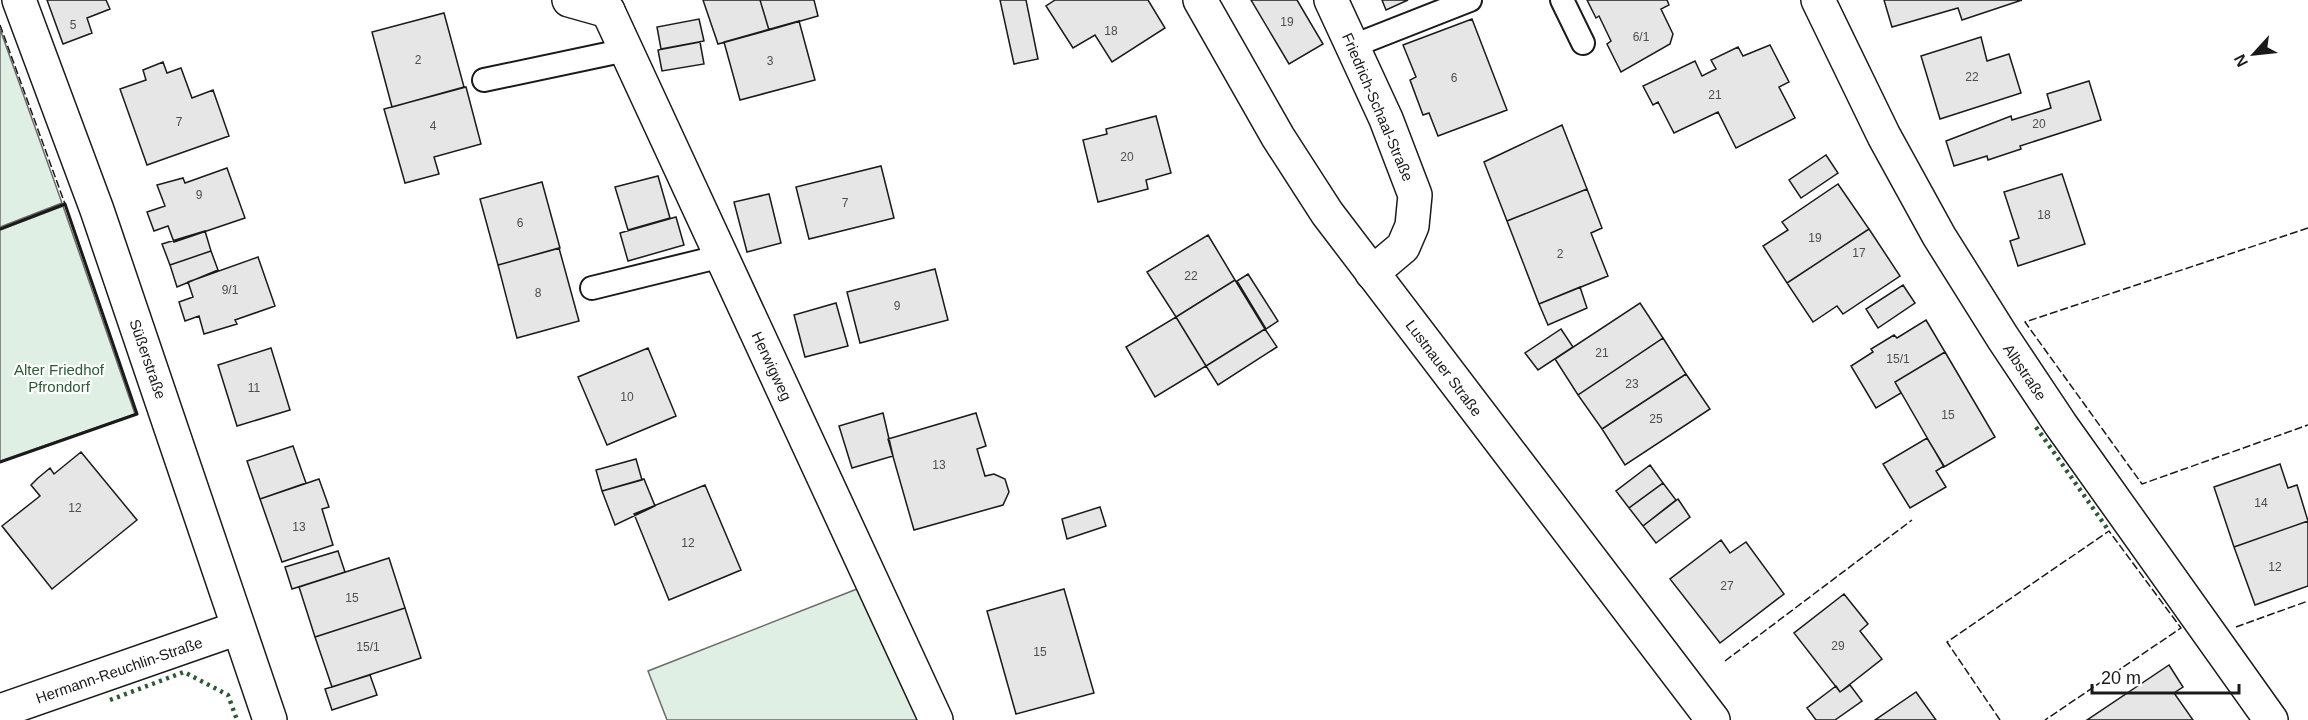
<svg xmlns="http://www.w3.org/2000/svg" width="2308" height="720" font-family="Arial,sans-serif">
<style>
.green{fill:#e0efe3;stroke:#6a6a6a;stroke-width:1.5}
.building{fill:#e6e6e6;stroke:#1a1a1a;stroke-width:1.5}
.lines{fill:none;stroke-linecap:round;stroke-linejoin:round}
.service-casing{stroke:#1a1a1a;stroke-width:26}
.pedestrian-casing{stroke:#1a1a1a;stroke-width:36}
.minor-casing{stroke:#1a1a1a;stroke-width:36}
.tertiary-casing{stroke:#1a1a1a;stroke-width:36}
.service{stroke:#fff;stroke-width:22}
.pedestrian{stroke:#fff;stroke-width:33}
.minor{stroke:#fff;stroke-width:33}
.tertiary{stroke:#fff;stroke-width:33}
.hedge{stroke:#2b5a34;stroke-width:4.5;stroke-dasharray:3 4.5;stroke-linecap:butt}
.fence{stroke:#1a1a1a;stroke-width:1.5;stroke-dasharray:8 3;stroke-linecap:butt}
.wall{stroke:#1a1a1a;stroke-width:3}
.labels{text-anchor:middle;dominant-baseline:central;stroke-width:4.5;stroke-linejoin:round;paint-order:stroke}
.number-label{font-size:12px;fill:#4d4d4d}
.street-label{font-size:15px;fill:#1a1a1a;stroke:#fff}
.park-label{font-size:15px;fill:#2b5a34;stroke:#fff}
</style>
<rect width="100%" height="100%" fill="#fff"/>
<path class="green" d="M0 29 62 203 0 227Z
M63 206 135 414 0 461V230Z
M857 589 919 720H667L648 671Z"/>
<path class="building" d="M47 0H106L110 9 87 18 92 33 63 44Z
M703 0H760L769 30 718 44Z
M760 0H814L818 16 769 30Z
M1000 0H1026L1038 59 1014 64Z
M1055 0H1148L1165 28 1112 62 1095 35 1073 48 1046 6Z
M1251 0H1297L1323 44 1289 64Z
M1382 0H1408L1386 10Z
M1587 0H1667L1669 5 1661 9 1673 34 1670 44 1621 72 1607 44 1611 41 1599 16 1596 18Z
M1884 0H2022L1962 20 1958 8 1892 27Z
M444 13 464 87 392 107 372 32Z
M699 19 704 41 661 49 657 27Z
M1472 19 1507 110 1438 136 1429 113 1423 115 1410 80 1416 77 1403 45Z
M799 21 815 80 740 100 724 42Z
M1981 37 1987 61 2009 54 2021 93 1940 119 1921 56Z
M700 42 704 64 662 71 658 50Z
M1770 45 1789 82 1779 87 1795 118 1736 148 1718 112 1674 133 1658 102 1653 105 1643 86 1695 61 1702 76 1716 69 1711 60 1738 47 1743 56Z
M163 62 167 73 181 68 192 98 213 90 229 136 147 165 120 89 146 80 143 70Z
M2089 81 2101 120 2020 146 2021 149 1988 160 1987 156 1954 166 1946 141 2011 116 2012 120 2051 108 2047 94Z
M466 87 481 144 434 157 439 174 405 183 384 109Z
M1156 116 1171 173 1146 180 1148 189 1098 202 1083 140 1107 134 1106 129Z
M1562 125 1587 189 1507 221 1484 162Z
M1826 155 1838 173 1801 198 1789 180Z
M881 166 894 218 809 239 796 187Z
M227 168 245 218 174 242 168 226 154 231 147 212 165 206 157 185 183 178 185 183Z
M2062 174 2085 244 2018 266 2010 241 2019 238 2004 192Z
M658 176 670 218 628 230 615 187Z
M542 182 560 248 498 265 480 199Z
M1838 184 1869 229 1787 283 1763 246 1788 230 1782 222Z
M1587 189 1602 228 1591 233 1608 276 1539 304 1507 221Z
M769 194 781 243 747 252 734 202Z
M676 217 684 245 628 261 620 233Z
M1869 229 1900 276 1843 314 1837 306 1813 322 1787 283Z
M205 231 211 251 170 265 162 244Z
M1208 235 1235 280 1176 317 1147 272Z
M559 248 579 321 517 338 498 265Z
M211 251 218 270 177 287 170 265Z
M258 257 275 306 235 320 237 324 204 334 199 316 185 321 179 302 193 297 188 282Z
M935 269 948 320 860 343 847 292Z
M1248 274 1278 321 1266 329 1237 281Z
M1235 280 1265 329 1206 366 1176 317Z
M1903 285 1915 303 1878 328 1866 309Z
M1580 287 1587 308 1548 325 1539 304Z
M836 303 848 346 805 357 794 315Z
M1640 303 1663 338 1578 395 1555 359Z
M1176 317 1206 366 1155 397 1126 347Z
M1926 320 1945 352 1895 382 1901 393 1876 408 1851 366 1873 352 1871 349 1894 335 1897 338Z
M1265 329 1277 347 1218 385 1206 366Z
M1561 329 1573 347 1538 370 1525 353Z
M1663 338 1686 374 1602 429 1578 395Z
M271 348 290 410 237 426 218 365Z
M648 348 676 416 607 445 578 377Z
M1945 352 1995 437 1944 467 1895 382Z
M1686 374 1710 409 1625 465 1602 429Z
M883 413 893 456 852 468 839 426Z
M976 413 986 446 977 449 985 476 994 474 1005 479 1009 492 1003 505 914 530 888 439Z
M1927 438 1944 466 1936 471 1946 487 1910 508 1883 464Z
M293 446 306 483 260 499 247 461Z
M81 452 137 520 52 589 2 526 40 496 31 485 38 478 50 468 54 474Z
M636 459 642 480 602 491 596 470Z
M2280 464 2288 488 2297 485 2308 521 2234 547 2214 487Z
M1650 465 1663 483 1629 508 1616 491Z
M319 479 329 507 322 509 333 545 282 562 260 499Z
M644 479 655 506 615 525 602 491Z
M1663 483 1676 500 1643 526 1629 508Z
M705 485 741 570 669 600 634 514Z
M1678 499 1690 517 1656 543 1643 526Z
M1100 507 1106 526 1067 539 1062 519Z
M2308 521V586L2255 605 2234 547Z
M1721 540 1730 553 1746 542 1784 594 1720 643 1670 579Z
M338 551 345 572 292 589 285 567Z
M389 558 405 608 315 637 299 587Z
M1064 589 1094 693 1016 714 987 611Z
M1844 594 1868 624 1860 631 1882 659 1840 692 1794 633Z
M405 608 421 658 332 687 315 637Z
M2169 665 2183 687 2174 693 2193 720H2087Z
M370 675 377 695 332 710 325 689Z
M1850 685 1862 701 1835 720H1816L1807 708 1836 686 1840 692Z
M1916 692 1936 720H1875Z"/>
<g class="lines">
<defs>
<path id="service" d="M1562 0 1583 43
M1353 46 1470 0
M484 80 626 50
M592 288 722 256"/>
<path id="pedestrian" d="M569 0 608 11"/>
<path id="minor" d="M19 0 97 210 270 720
M1331 0 1386 119 1415 195 1412 226 1403 247 1372 273
M1818 0 1884 136 1939 236 2003 338 2061 425 2271 720
M608 11 936 720
M0 711 238 628"/>
<path id="tertiary" d="M1200 0 1278 137 1327 213 1713 720"/>
</defs>
<use href="#service" class="service-casing"/>
<use href="#pedestrian" class="pedestrian-casing"/>
<use href="#minor" class="minor-casing"/>
<use href="#tertiary" class="tertiary-casing"/>
<use href="#service" class="service"/>
<use href="#pedestrian" class="pedestrian"/>
<use href="#minor" class="minor"/>
<use href="#tertiary" class="tertiary"/>
<path class="hedge" d="M2036 427 2109 531
M110 700 184 672 228 695 237 720"/>
<path class="fence" d="M0 25 65 204
M2308 228 2025 322 2142 484 2308 425
M2236 627 2308 601
M1725 661 1912 520
M2000 720 1947 642 2109 531 2181 628 2045 720"/>
<path class="wall" d="M0 229 65 204 137 414 0 462"/>
</g>
<g class="labels">
<g class="number-label">
<text x="1287" y="22">19</text>
<text x="73" y="25">5</text>
<text x="1111" y="31">18</text>
<text x="1641" y="37">6/1</text>
<text x="418" y="60">2</text>
<text x="770" y="61">3</text>
<text x="1972" y="77">22</text>
<text x="1454" y="78">6</text>
<text x="1715" y="95">21</text>
<text x="179" y="122">7</text>
<text x="2039" y="124">20</text>
<text x="433" y="126">4</text>
<text x="1127" y="157">20</text>
<text x="199" y="195">9</text>
<text x="845" y="203">7</text>
<text x="2044" y="215">18</text>
<text x="520" y="223">6</text>
<text x="1815" y="238">19</text>
<text x="1859" y="253">17</text>
<text x="1560" y="254">2</text>
<text x="1191" y="276">22</text>
<text x="230" y="290">9/1</text>
<text x="538" y="293">8</text>
<text x="897" y="306">9</text>
<text x="1602" y="353">21</text>
<text x="1898" y="359">15/1</text>
<text x="1632" y="384">23</text>
<text x="254" y="388">11</text>
<text x="627" y="397">10</text>
<text x="1948" y="415">15</text>
<text x="1656" y="419">25</text>
<text x="939" y="465">13</text>
<text x="2261" y="503">14</text>
<text x="75" y="508">12</text>
<text x="299" y="527">13</text>
<text x="688" y="543">12</text>
<text x="2275" y="567">12</text>
<text x="1727" y="586">27</text>
<text x="352" y="598">15</text>
<text x="1838" y="646">29</text>
<text x="368" y="647">15/1</text>
<text x="1040" y="652">15</text>
</g>
<g class="street-label">
<text transform="translate(1378 107) rotate(67)">Friedrich-Schaal-Straße</text>
<text transform="translate(148 359) rotate(71)">Süßerstraße</text>
<text transform="translate(772 366) rotate(65)">Herwigweg</text>
<text transform="translate(1444 368) rotate(53)">Lustnauer Straße</text>
<text transform="translate(2025 372) rotate(56)">Albstraße</text>
<text transform="translate(119 670) rotate(-19)">Hermann-Reuchlin-Straße</text>
</g>
<g class="park-label">
<text x="59" y="369">Alter Friedhof<tspan x="59" dy="17">Pfrondorf</tspan></text>
</g>
</g>
<g transform="translate(2254 54) rotate(243)" stroke="#ffffff" stroke-width="4.5" paint-order="stroke">
<path d="M0-4.5L10 22L0 15L-10 22Z" fill="#1a1a1a"/>
<text y="-9" font-size="16" font-weight="bold" text-anchor="middle" fill="#1a1a1a">N</text>
</g>
<path d="M2092 684v9h147v-9" fill="none" stroke="#1a1a1a" stroke-width="3"/>
<text x="2101" y="684" font-size="18" fill="#1a1a1a" stroke="#ffffff" stroke-width="4.5" paint-order="stroke">20 m</text>
</svg>
